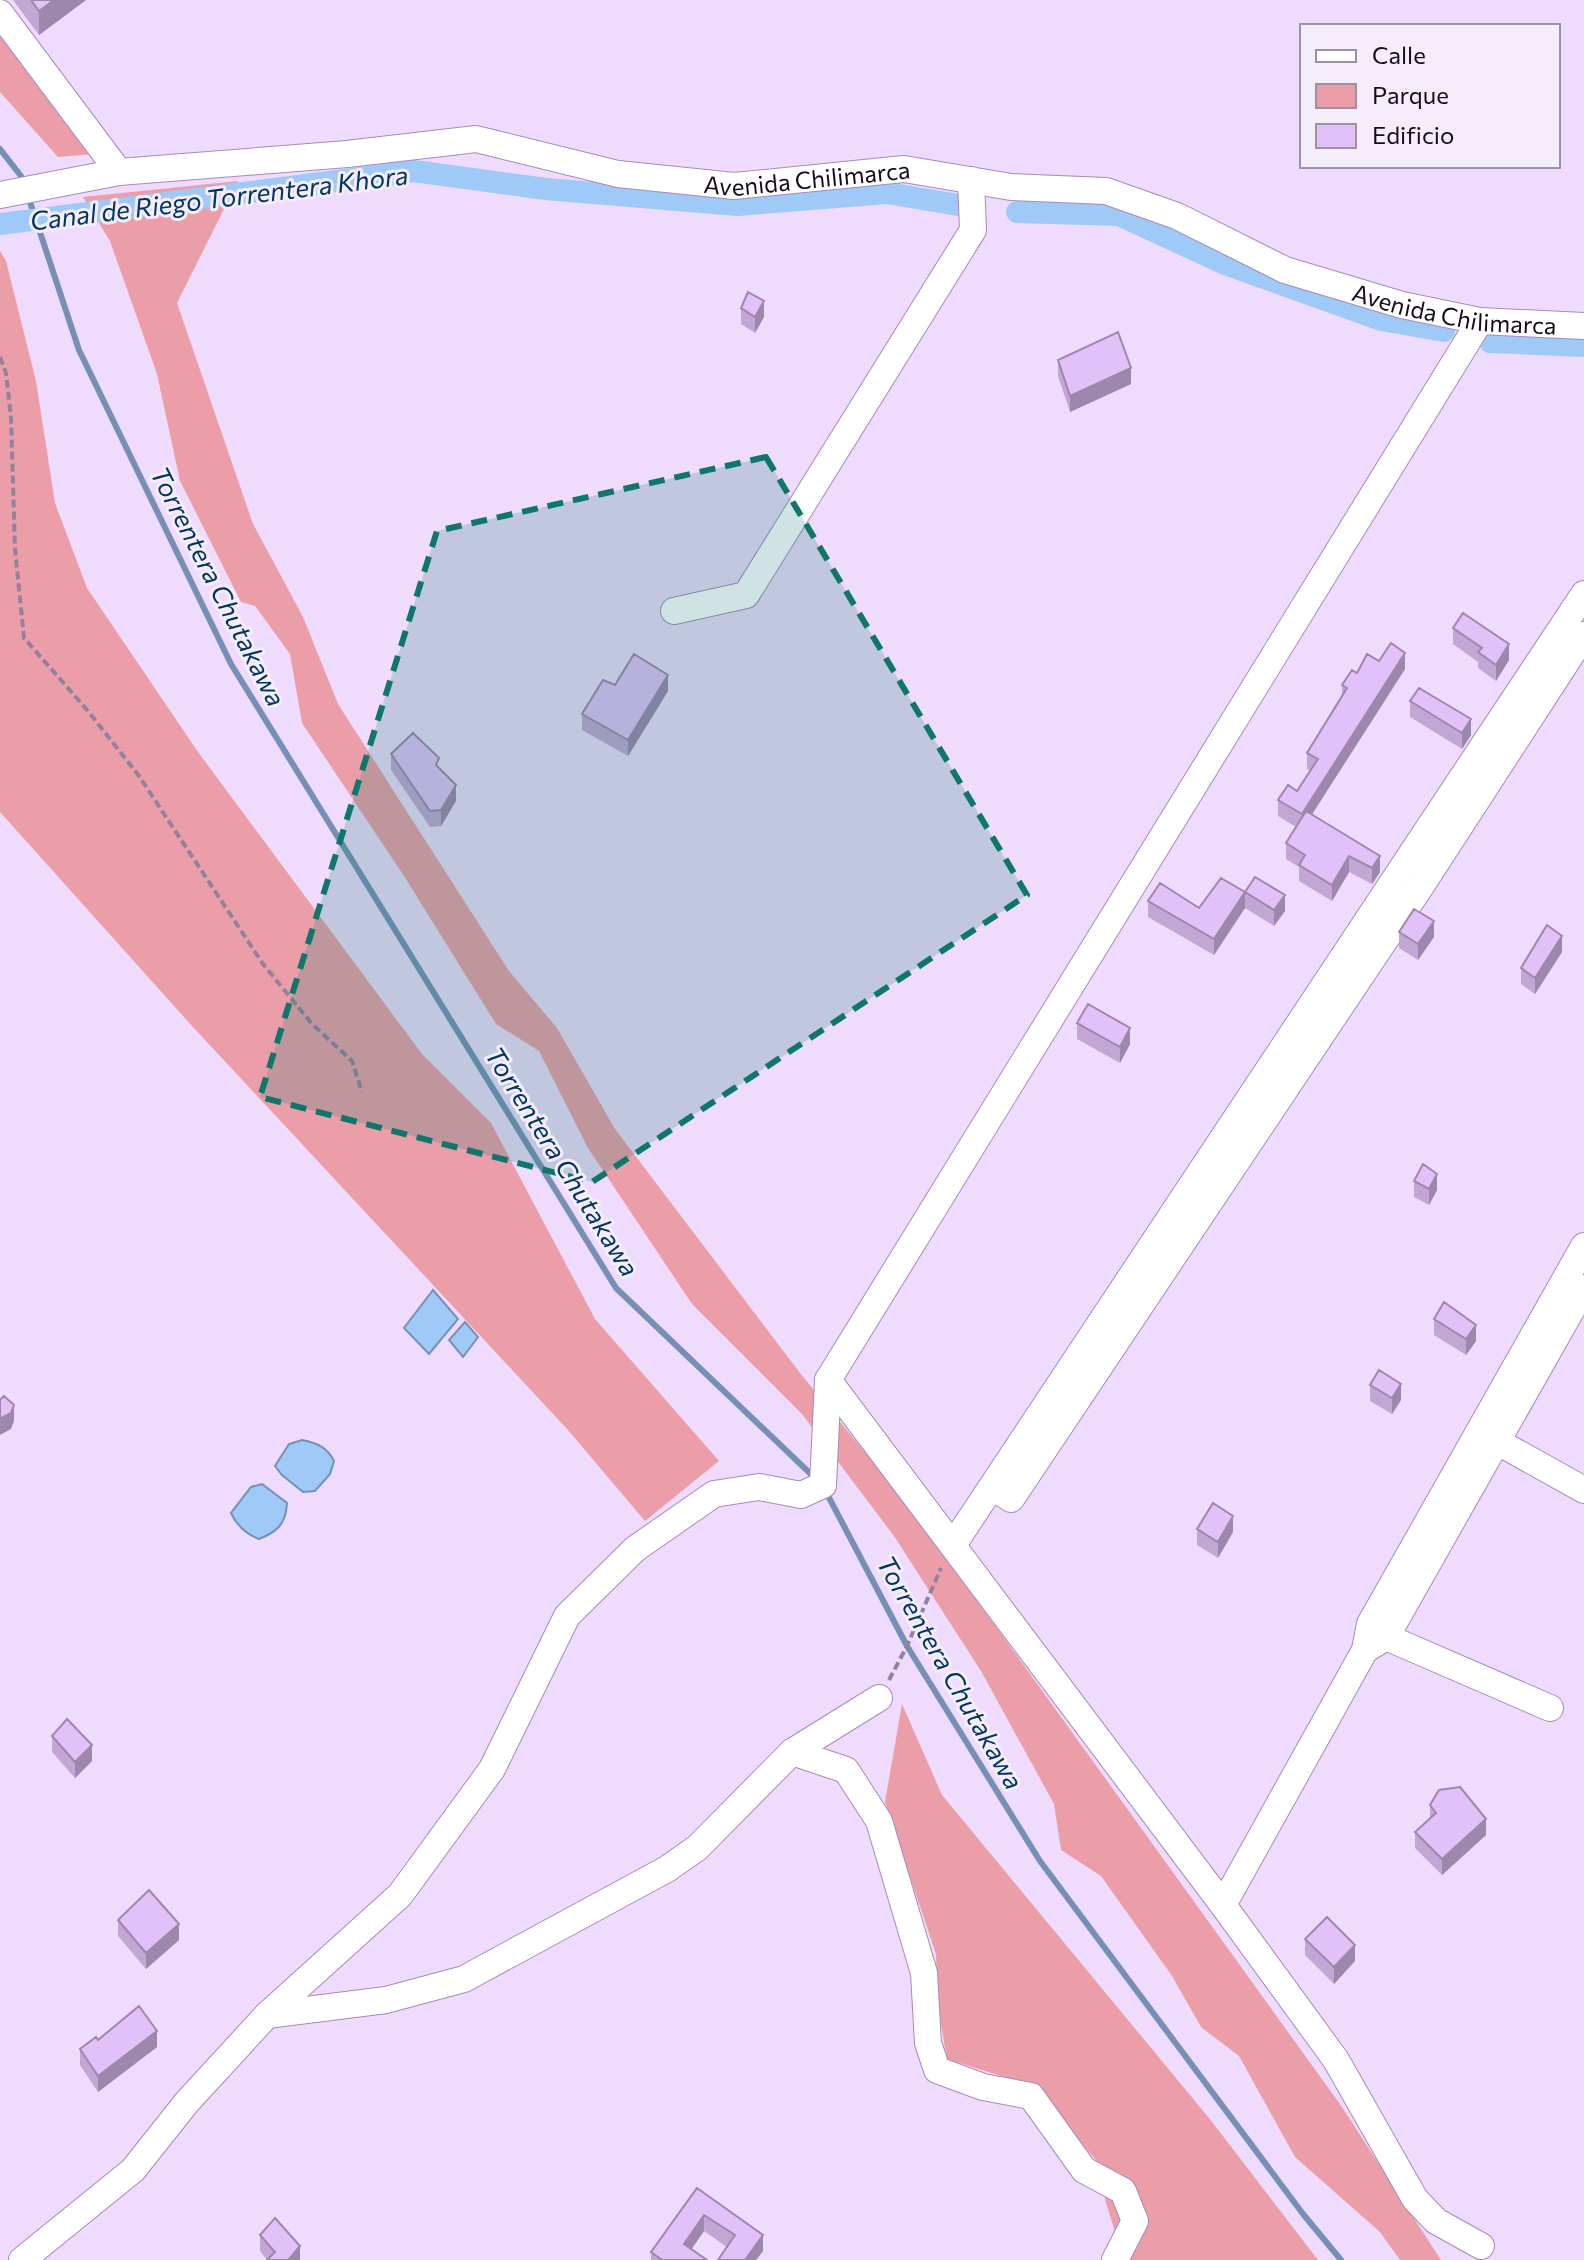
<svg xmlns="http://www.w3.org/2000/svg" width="1584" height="2260" font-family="Commissioner,sans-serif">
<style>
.green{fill:#eb9ea7}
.water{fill:#9fc9f6;stroke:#7690b5;stroke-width:2}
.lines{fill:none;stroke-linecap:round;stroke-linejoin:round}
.stream{stroke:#7690b5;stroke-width:6}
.canal{stroke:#9fc9f6;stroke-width:22}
.minor-casing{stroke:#a889bd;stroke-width:28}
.path{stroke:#92829d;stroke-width:4;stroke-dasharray:8 4;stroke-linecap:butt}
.minor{stroke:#fff;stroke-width:26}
.wall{fill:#c2a6d4}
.shaded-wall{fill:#9e87ad}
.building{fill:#e1c1f7;stroke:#9e87ad;stroke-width:2}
.marked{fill:#0f766e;fill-opacity:0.2;stroke:#0f766e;stroke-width:6;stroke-dasharray:16 10;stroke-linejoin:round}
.labels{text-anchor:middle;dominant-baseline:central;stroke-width:6;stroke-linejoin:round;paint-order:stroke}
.street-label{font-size:24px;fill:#160b1d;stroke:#f5eefa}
.water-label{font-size:26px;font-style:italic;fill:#003563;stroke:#f5eefa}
</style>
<rect width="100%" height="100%" fill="#efdbfd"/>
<path class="green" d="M0 5 118 152 58 157 0 92Z
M238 181 177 303 253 524 303 617 338 704 425 840 509 971 557 1028 615 1129 800 1373 909 1506 1342 2107 1441 2260H1400L1380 2232 1295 2157 1239 2056 1201 2027 1172 1976 1101 1876 1061 1850 1054 1804 981 1671 894 1536 802 1414 692 1304 588 1148 539 1051 496 1024 404 876 302 723 290 654 255 606 241 602 180 481 157 374 110 241 83 197Z
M0 251 6 261 36 381 55 503 87 588 198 752 422 1054 491 1123 595 1319 719 1461 645 1521 568 1430 192 1026 0 812Z
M902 1704 942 1795 1209 2118 1318 2260H1124L1106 2203 1095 2159 1033 2086 947 2059 938 2007 936 1954 885 1802Z"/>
<path class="water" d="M433 1290 458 1319 429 1354 404 1328Z
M465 1322 478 1337 463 1357 449 1340Z
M302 1440C317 1443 327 1447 334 1461L330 1474 315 1491 303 1492 282 1475 275 1466 289 1444Z
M262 1484 287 1503C286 1524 277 1532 259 1539 246 1534 237 1526 231 1513L251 1487Z"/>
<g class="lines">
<path class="stream" d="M0 149 21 176 24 185
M28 196 79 350 231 664 616 1288 816 1479
M825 1490 907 1646 1040 1861 1303 2214 1341 2260"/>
<path class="canal" d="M1017 212 1119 215 1225 264 1381 320 1444 331
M0 224 414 171 546 189 738 205 887 193 964 206
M1490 342 1584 346"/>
<defs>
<g id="minor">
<path d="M0 13 119 172"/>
<path id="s1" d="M0 195 119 172 347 154 476 139 618 174 734 186 904 169 1011 187 1106 191 1177 216 1285 270 1402 305 1480 321 1584 326"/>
<path d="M674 611 746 595 973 230 971 180"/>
<path d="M828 1380 1223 1905 1336 2060 1415 2199 1436 2221 1481 2246"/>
<path d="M1498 1442 1584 1490"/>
<path d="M992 1487 1011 1499 1421 886 1584 635"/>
<path d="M953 1545 1584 594"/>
<path d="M1386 1637 1550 1708"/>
<path d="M1365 1650 1386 1637 1584 1288"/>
<path d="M792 1752 846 1770 879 1821 924 1973 928 2043 937 2070 983 2087 1031 2096 1084 2170 1123 2191 1135 2221 1115 2260"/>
<path d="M1223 1905 1365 1650 1370 1624 1584 1246"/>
<path d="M267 2015 386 2000 464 1979 667 1869 697 1848 792 1752 879 1698"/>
<path d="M22 2260 133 2170 187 2102 267 2015 400 1895 492 1769 567 1616 635 1549 714 1494 759 1487 801 1495 823 1485 828 1380 1480 321"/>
</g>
</defs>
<use href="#minor" class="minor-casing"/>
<path class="path" d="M0 357 6 373 11 417 15 549 24 638 88 711 139 776 263 964 312 1024 352 1061 362 1092
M889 1680 907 1646 941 1568"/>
<use href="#minor" class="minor"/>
</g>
<path class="wall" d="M13 0H86L39 35Z
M741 308 764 317 755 333 741 324Z
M1058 360 1131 384 1070 412 1058 376Z
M1453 628 1509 660 1496 681 1478 668V662L1453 644Z
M1379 661 1405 669 1312 814 1380 872 1372 884 1349 872 1332 901 1299 881V867L1286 859V843L1296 827 1278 816V800L1297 791 1310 770 1307 769V753L1342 696V685L1357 673Z
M615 685 668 691 628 756 582 730V714Z
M1410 701 1471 735 1462 749 1410 717Z
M391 754 439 768 456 801 441 826 430 827 391 770Z
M1245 892 1285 911 1274 926 1245 908 1214 955 1148 917V901L1199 908Z
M1399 932 1434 937 1418 960 1399 948Z
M1562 952 1535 994 1521 984V968Z
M1077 1023 1130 1044 1120 1063 1077 1039Z
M1414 1181 1437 1190 1429 1205 1414 1197Z
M1434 1319 1476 1341 1466 1355 1434 1335Z
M1370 1385 1401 1400 1392 1414 1370 1401Z
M1197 1529 1233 1532 1218 1558 1197 1545Z
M52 1736 92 1761 75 1778 52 1752Z
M1430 1805 1486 1835 1442 1875 1415 1848V1832L1430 1819Z
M118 1920 179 1940 146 1969 118 1936Z
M1305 1939 1355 1961 1334 1984 1305 1955Z
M98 2040 157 2047 98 2092 80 2065V2049Z
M697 2188 763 2251 756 2260H718L727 2247 704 2231 691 2249 707 2260H651V2252Z
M260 2235 300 2260H267L260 2251Z"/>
<path class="shaded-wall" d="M54 0H86L39 35V11Z
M764 301V317L755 333V317Z
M1131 368V384L1070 412V396Z
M1509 644V660L1496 681V665Z
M1405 653V669L1302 830V814Z
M668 675V691L628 756V740Z
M1471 719V735L1462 749V733Z
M456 785V801L441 826V810Z
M1349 856V872L1332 901V885Z
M1380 856V872L1372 884V868Z
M1245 892V908L1214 955V939Z
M1285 895V911L1274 926V910Z
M1434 921V937L1418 960V944Z
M1562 936V952L1535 994V978Z
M1130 1028V1044L1120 1063V1047Z
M1437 1174V1190L1429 1205V1189Z
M1476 1325V1341L1466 1355V1339Z
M1401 1384V1400L1392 1414V1398Z
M14 1405V1421L11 1429 0 1435V1419Z
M1233 1516V1532L1218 1558V1542Z
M92 1745V1761L75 1778V1762Z
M1486 1819V1835L1442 1875V1859Z
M179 1924V1940L146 1969V1953Z
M1355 1945V1961L1334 1984V1967Z
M157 2031V2047L98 2092V2076Z
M704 2215V2231L684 2260V2244Z
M763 2235V2251L756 2260H745Z
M300 2246V2260H289V2259Z"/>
<path class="building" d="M31 0H54L39 11Z
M748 292 764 301 755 317 741 308Z
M1118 332 1131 368 1070 396 1058 360Z
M1463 613 1509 644 1496 665 1478 652 1482 648 1453 628Z
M1391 643 1405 653 1302 814 1278 800 1288 785 1297 791 1318 759 1307 753 1347 688 1342 685 1352 670 1357 673 1367 654 1379 661Z
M634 654 668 675 628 740 582 714 603 680 615 685Z
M1419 688 1471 719 1462 733 1410 701Z
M413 733 439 758 436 765 456 785 441 810 430 811 391 754Z
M1306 811 1380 856 1372 868 1349 856 1332 885 1299 865 1305 855 1286 843Z
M1255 877 1285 895 1274 910 1245 892Z
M1221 878 1245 892 1214 939 1148 901 1160 883 1199 908Z
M1414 909 1434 921 1418 944 1399 932Z
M1547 925 1562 936 1535 978 1521 968Z
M1088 1004 1130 1028 1120 1047 1077 1023Z
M1423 1164 1437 1174 1429 1189 1414 1181Z
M1444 1302 1476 1325 1466 1339 1434 1319Z
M1379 1370 1401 1384 1392 1398 1370 1385Z
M4 1396 14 1405 11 1413 0 1419V1400Z
M1213 1503 1233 1516 1218 1542 1197 1529Z
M67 1719 92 1745 75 1762 52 1736Z
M1460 1787 1486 1819 1442 1859 1415 1832 1436 1813 1430 1805 1439 1790Z
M149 1890 179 1924 146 1953 118 1920Z
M1327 1917 1355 1945 1334 1967 1305 1939Z
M139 2006 157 2031 98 2076 80 2049 96 2037 98 2040Z
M697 2188 763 2235 745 2260H718L735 2235 704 2215 684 2244 707 2260H662L651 2252Z
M275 2218 300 2246 289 2259V2260H267L275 2252 260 2235Z"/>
<path class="marked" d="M766 457 1027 895 592 1182 260 1097 437 531Z"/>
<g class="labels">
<g class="street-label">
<text stroke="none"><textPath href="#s1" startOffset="816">Avenida Chilimarca</textPath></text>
<text stroke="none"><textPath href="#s1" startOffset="1488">Avenida Chilimarca</textPath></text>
</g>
<g class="water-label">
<text transform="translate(219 197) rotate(-7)">Canal de Riego Torrentera Khora</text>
<text transform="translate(219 586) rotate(63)">Torrentera Chutakawa</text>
<text transform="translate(563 1161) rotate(58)">Torrentera Chutakawa</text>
<text transform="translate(951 1672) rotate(60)">Torrentera Chutakawa</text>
</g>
</g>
<rect x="1300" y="24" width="260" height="144" fill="#f5eefa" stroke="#9c93a2" stroke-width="2"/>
<rect x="1316" y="50" width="40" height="12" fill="#ffffff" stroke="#9c93a2" stroke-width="2"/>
<text x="1372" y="64" font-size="24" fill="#160b1d">Calle</text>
<rect x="1316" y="84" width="40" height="24" fill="#eb9ea7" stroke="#9c93a2" stroke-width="2"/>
<text x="1372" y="104" font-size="24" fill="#160b1d">Parque</text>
<rect x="1316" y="124" width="40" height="24" fill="#e1c1f7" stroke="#9c93a2" stroke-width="2"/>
<text x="1372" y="144" font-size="24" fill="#160b1d">Edificio</text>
</svg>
